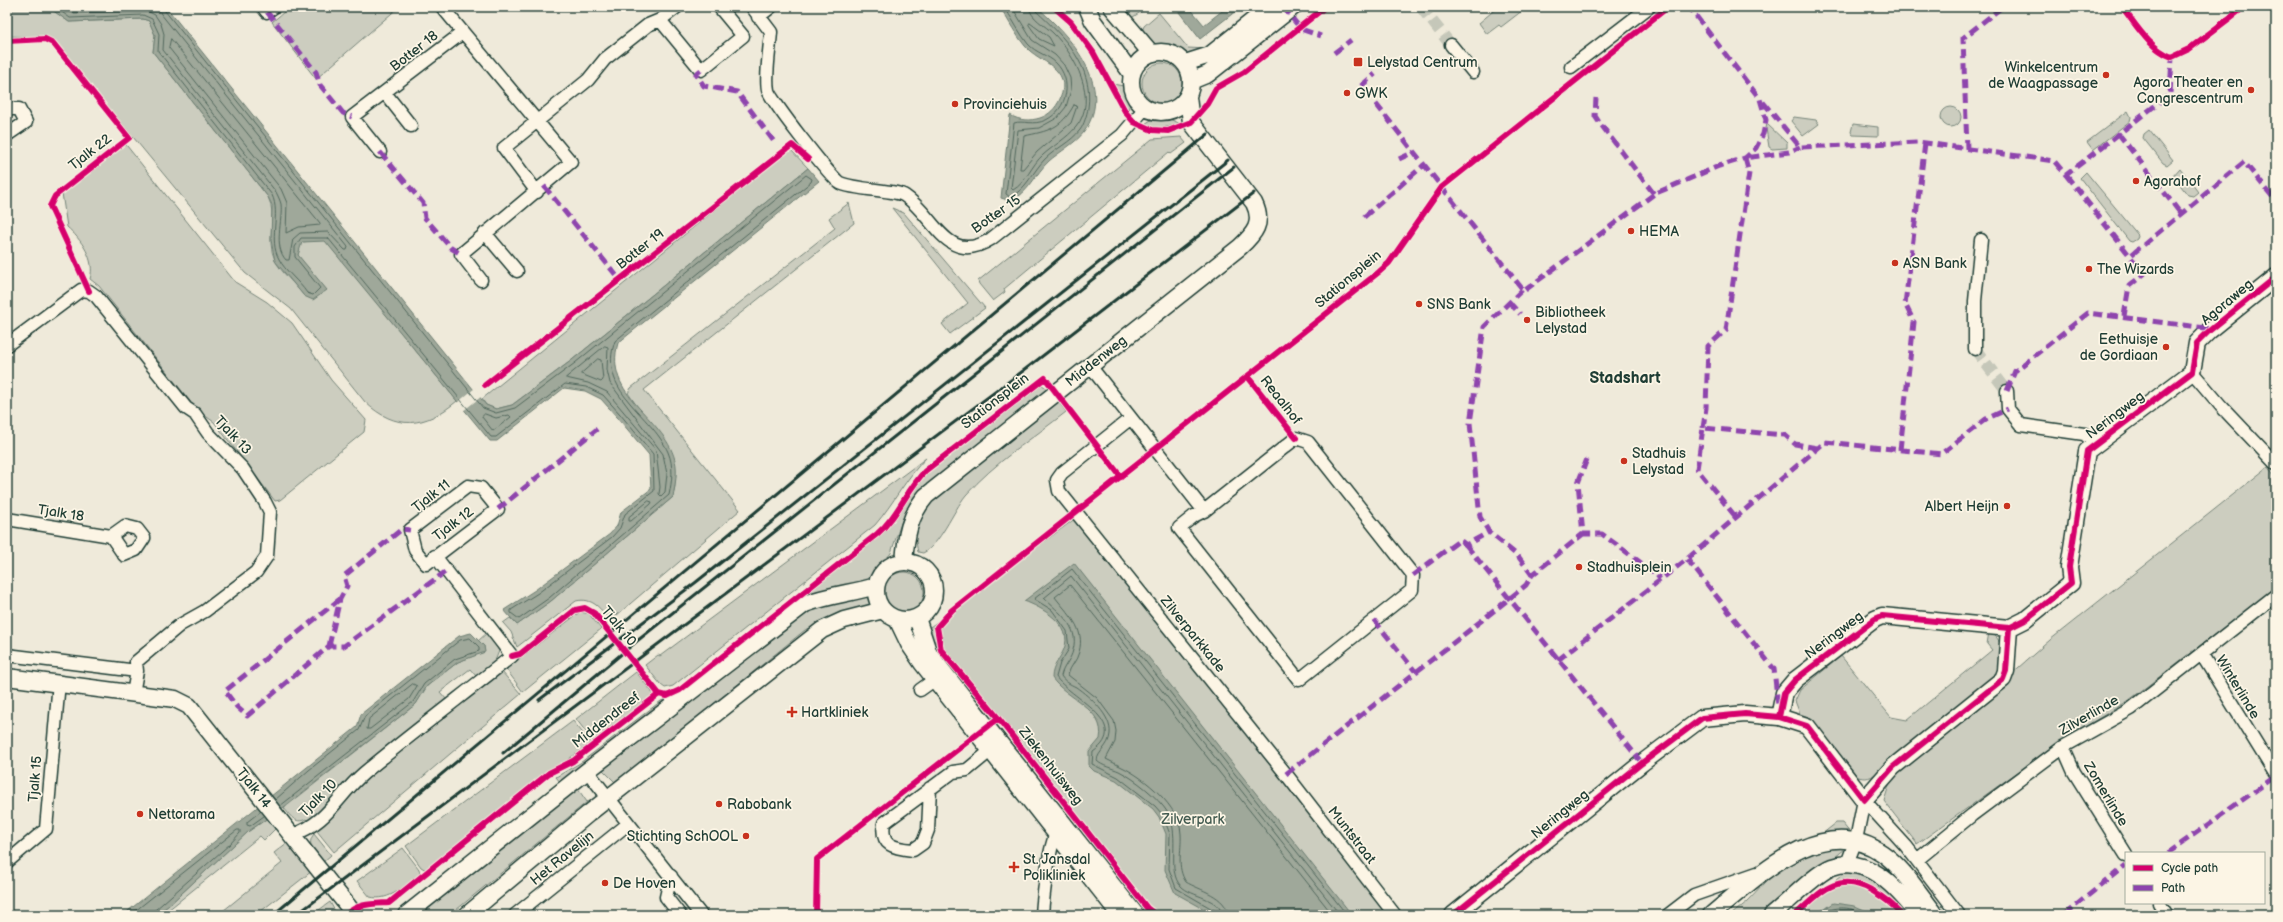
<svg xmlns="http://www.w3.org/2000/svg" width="2283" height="922" font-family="'Balsamiq Sans',sans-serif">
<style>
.green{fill:#cccdbf;stroke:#76857a}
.water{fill:#9fa89a;stroke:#6c7d71}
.pier{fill:#efeada}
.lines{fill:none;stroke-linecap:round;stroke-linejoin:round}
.shore{stroke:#52685d;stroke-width:1}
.street-tunnel{stroke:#c5c7b9;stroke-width:12;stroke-dasharray:12 6;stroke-linecap:butt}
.street-casing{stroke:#1f3d34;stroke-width:15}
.secondary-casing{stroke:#1f3d34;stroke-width:19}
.street{stroke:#fcf5e5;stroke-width:12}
.secondary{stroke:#fcf5e5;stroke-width:16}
.rail{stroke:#1f3d34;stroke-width:3}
.quiet{stroke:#8e44ad;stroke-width:5;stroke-dasharray:10 5;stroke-linecap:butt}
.cycleway-casing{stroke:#fcf5e5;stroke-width:8}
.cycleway{stroke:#d6006c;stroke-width:6}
.poi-dot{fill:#c8321e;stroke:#fcf5e5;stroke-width:1.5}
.labels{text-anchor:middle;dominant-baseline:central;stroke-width:3.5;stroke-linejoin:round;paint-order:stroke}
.street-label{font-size:14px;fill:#1f3d34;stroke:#fcf5e5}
.poi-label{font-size:14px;fill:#1f3d34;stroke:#fcf5e5;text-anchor:start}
.park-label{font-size:14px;fill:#425a50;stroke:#fcf5e5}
.quarter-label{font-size:16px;font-weight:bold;fill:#1f3d34;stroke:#fcf5e5}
</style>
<rect width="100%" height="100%" fill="#efeada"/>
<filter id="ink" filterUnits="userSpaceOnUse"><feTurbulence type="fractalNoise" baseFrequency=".025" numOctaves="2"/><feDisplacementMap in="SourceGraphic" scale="8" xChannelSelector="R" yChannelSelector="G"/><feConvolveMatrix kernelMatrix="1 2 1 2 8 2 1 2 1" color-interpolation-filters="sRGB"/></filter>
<g filter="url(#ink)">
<path class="green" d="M7 7H48L69 22 143 19 149 21 155 35 153 52 268 197C278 216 265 240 275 260 279 270 297 286 304 296L305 265 298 255 301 242 325 240 457 401C425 428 396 431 365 402L291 309 245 273 59 47 40 37 7 36Z
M290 7H399L316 79 272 22Z
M1117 7H1148L1127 21Z
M1498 7H1527L1501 27 1499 25 1487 34 1479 23Z
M1159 13 1188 48 1207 49 1189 54H1181L1157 47 1148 41 1142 31 1144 26Z
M1142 83a20 20 0 1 1 40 0a20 20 0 1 1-40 0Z
M1107 83 1129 87 1132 97 1128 110Z
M1941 117a10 10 0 1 1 20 0a10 10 0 1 1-20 0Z
M2128 111 2131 117 2130 121 2093 150 2087 142Z
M1156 117 1167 118 1181 124 1161 128 1143 125Z
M1794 117 1816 120 1819 124 1803 136 1791 121Z
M1767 124 1787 143V148L1772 149 1769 147 1766 128Z
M1853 124 1878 127V136L1853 135 1851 132Z
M2149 130 2173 160 2167 165 2163 163 2143 138 2144 134Z
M1181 137 1186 143 1171 154 1169 152 1004 289 1005 292 993 301 979 284 978 281 1152 139Z
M123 141 235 282 267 302 292 323 331 380 366 420 364 432 280 500 275 501 214 422 197 410 99 286 90 279C96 260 81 239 67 227L62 193Z
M790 149 808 168 572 360 512 405 496 409 486 405 482 399Z
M2180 168 2198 192 2193 196 2188 195 2173 176Z
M2086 172 2138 235 2137 239 2132 242 2129 241 2080 178Z
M849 203 854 223 644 390 740 510 610 621C601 609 593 597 576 601L517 647 511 632 503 623 510 618 517 625 551 601 673 497 675 486V461L628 393 631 388 835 228 829 218Z
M892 208 904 213 985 308 950 334 942 324 968 303Z
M1042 385 1048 389 917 495 902 520 891 553 871 578 866 582 839 589 664 710 614 740 560 782 556 777 580 763 661 701 681 694 879 537C900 519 909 494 926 474Z
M1057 400 1066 412C1033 438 994 463 966 495 953 511 940 545 923 553L918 552C913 533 918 521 927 505Z
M926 458C906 478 894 503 875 525L673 686 665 688 661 685 645 665 658 655 660 656Z
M2268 467 2276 479V587L2128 701 2064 739 1917 844 1884 801 1891 779 2050 640Z
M1076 518 1388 915H1148L926 630Z
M884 592a20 20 0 1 1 40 0a20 20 0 1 1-40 0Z
M869 596 872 607 805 630 616 783 603 770 716 677 810 608Z
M580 612 589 614 601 629 523 692 506 669Z
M488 632 499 651 495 661 476 676 470 669 440 692 447 700 360 768 310 820 308 821 306 819C295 825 290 815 284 808L416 704 427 686 458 662 484 652V646L478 641Z
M1989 632C2007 640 2001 661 1997 677L1882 767C1874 776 1870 780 1858 777L1811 718 1800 714 1795 701 1800 690 1841 656 1891 717 1907 720 1992 650 1987 644Z
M502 672 521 694 334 852 317 831 368 778Z
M636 672 652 692V695L593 741 576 719Z
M573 721 591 743 511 800 476 832 426 870 421 867 406 846Z
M578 789 587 802 450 915H415Z
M266 819 275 829 264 840 260 836 162 915H155L168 906 249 831Z
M1836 823H1842L1856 840 1764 915H1731L1748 901 1779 868Z
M314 834 331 855 323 862C316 853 305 845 314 834Z
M288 842 312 871 256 915H218L282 863 274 853Z
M403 848 419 869 420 874C405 885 390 902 370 897L357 881Z
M1862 859 1874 865 1913 915H1820L1829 905 1815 915H1793Z
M330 902 337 915H312Z"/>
<path class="water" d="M48 7H166L486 405 496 409 512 405 572 360 808 168 819 181 618 343C603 397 663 415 675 460 678 472 675 485 673 497L551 601 517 625 504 610 535 590 610 534 617 526 621 512 651 489 649 455 617 417 601 399 585 391 564 388 497 441H490L325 241 302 242 298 255 327 290 313 300 304 296 275 261 271 240 272 205 268 197 153 52 155 35 149 21 143 19 69 22Z
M1003 7H1037C1070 36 1116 86 1084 132 1077 142 1058 153 1049 161 1035 174 1029 193 1011 201L1001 198 1010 115C1020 121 1030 121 1040 118 1049 115 1056 108 1060 99 1073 67 1039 63 1025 46 1016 35 1009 22 1002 10Z
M1175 7H1189L1204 25 1227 7H1241L1200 39Z
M1074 563 1352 915H1215L1175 893 1165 870 1166 834 1159 817 1153 809 1116 780 1094 771 1089 766V752L1100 739C1106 709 1065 698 1052 678 1052 666 1060 659 1064 649 1074 625 1041 607 1024 601Z
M471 633 484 646 485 652 458 662 427 686 416 704 284 807 249 831 168 906 155 915H123L357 727 361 714 459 636Z
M1834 903 1855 906 1876 915H1815Z"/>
<path class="pier" d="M475 388 482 396 463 411 457 403Z"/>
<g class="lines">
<path class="shore" d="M55 7 70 18 143 15 152 19 159 34 158 51 272 195C281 214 268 240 279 259 285 271 299 281 307 293L313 295 320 288 295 257V247L301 238H328L491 437H496L565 384 586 387 603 395 620 414 653 454 654 491 625 514 620 528 612 537 538 593 511 610V613L519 619 549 598 669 495C672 481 674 466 668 452 651 413 597 392 615 341L811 182 812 179 806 175 575 363 515 408 496 413 483 408 165 11 164 7
M63 7 72 13 147 11 155 15 161 24 164 34 163 50 276 192C278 196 280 200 281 204 283 221 273 246 286 260H289L293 239 300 233 328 232 345 250H347L348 247 161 14 158 7
M1007 7V11C1014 22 1020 34 1028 44 1036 53 1048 55 1056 63 1073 80 1068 109 1046 120 1033 126 1023 120 1014 123L1006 194 1010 197C1026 190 1033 171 1045 159 1055 149 1071 142 1080 130 1084 125 1087 114 1088 108 1094 66 1064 37 1036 11L1035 7
M1012 7 1032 40 1055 55 1064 65 1070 78 1071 90 1066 107 1057 118 1039 128 1018 130 1011 188 1013 190C1026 183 1032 164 1043 155 1053 146 1067 138 1076 127 1099 99 1075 55 1053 33 1046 26 1030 18 1029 7
M1030 23 1049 37 1054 46 1039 39 1029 25Z
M171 39 320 223V225L299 227 286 233 287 203 281 189 169 48Z
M1074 105 1077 106 1071 123 1037 152 1023 169H1020L1024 136C1048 131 1061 129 1074 105Z
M605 346 608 347 607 370 610 383 663 454 667 474 665 492 661 496 659 494 660 487 656 450 607 392 588 383 566 378Z
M598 359 601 360 603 380 601 382 581 374Z
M485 414 496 418 509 415 511 417 493 431 482 417Z
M649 501 652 502 651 504 631 521H629V517Z
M413 684 417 686 409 699 370 729H367L369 719Z
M275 800 309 770 359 730 365 716 460 640 470 638 479 647V651L455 659 424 684 413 702 280 806
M261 811 247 822V825L250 826 264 816
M130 915 237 830H240V833L230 844 155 910 154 915
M1217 915 1214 910 1176 888 1169 869 1170 834 1162 814 1155 806 1118 777 1092 764 1093 752C1134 724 1068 696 1056 677L1060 663 1069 649 1067 631 1052 610 1034 599 1072 569 1347 915
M1222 915C1221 898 1191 897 1181 886 1166 872 1181 836 1168 813 1158 797 1135 779 1119 771 1112 768 1102 766 1097 761 1097 752 1109 747 1110 734 1112 716 1090 697 1076 687 1070 684 1065 682 1061 676 1063 666 1071 660 1073 650 1080 626 1058 612 1044 598L1071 576 1340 915
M1228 915C1227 896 1199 890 1186 882 1176 867 1182 851 1181 834 1180 807 1145 778 1122 767 1117 764 1111 762 1106 759L1115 742 1116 731 1114 721 1097 698 1068 675C1070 666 1077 661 1079 652 1086 628 1067 613 1055 597L1070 585 1333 915
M1821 915C1836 904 1851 907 1867 915"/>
<path class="street-tunnel" d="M1421 7 1451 45
M1975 349 2007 391"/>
<defs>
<path id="street" d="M263 7 267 12 274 7
M442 7 571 162 461 254 481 280
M752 7 771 32C770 47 765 76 768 90 769 98 832 179 840 183 855 190 897 190 905 196 935 216 947 267 991 239L1122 135 1145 108
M758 17 771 7
M660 20 701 70 743 36 719 7
M1451 45 1473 72
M1571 67 1649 7
M385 93 411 126
M7 109H19L26 122 7 135
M380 152 352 117 462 33
M537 192 504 148 588 80 605 59 648 25 660 20 677 7
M485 233 517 271
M7 345 81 290 89 291 96 296 186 408 195 414 208 433 243 469 265 502 270 512 267 556 256 572 205 611 180 625 136 662 137 671
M1975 349V301L1981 240
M1090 366 1204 511
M2192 372 2221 406 2276 464
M2007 391 2008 409 2021 425 2084 434 2096 444
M1131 418 1062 473 1057 480 1059 491 1286 774 1395 915
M1296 438 1308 442 1413 575 1412 590 1299 680 1179 528 1194 516 1204 511Z
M468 486 481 488 498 509 426 564 415 550 410 530Z
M7 519 111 536 124 555 136 550 144 538 137 529 125 526 111 536
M7 655 137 671 133 694
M2202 655 2276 775
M920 690 941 675
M2063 747 2074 772 2126 855
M587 771 701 915
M930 788 928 830 923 843 913 850C894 848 880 846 884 823L953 772 967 770 996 746
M1864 800 1906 846 1959 915
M292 835C328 823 337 796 364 773 412 733 463 695 512 656L435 556
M1917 860 1972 815 2063 747 2131 709 2276 595
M7 862 46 829 59 682
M1846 866 1856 840 1864 800
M671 876 666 897 680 915
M2159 903 2167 915
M515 915 628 824
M1042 915C1043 899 1049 839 1059 829
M1668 915 1694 895 1757 873"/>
<path id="secondary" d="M1087 7 1093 21 1132 74
M1112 7 1151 53
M1131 82a30 30 0 1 1 60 0a30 30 0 1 1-60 0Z
M1185 63 1210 55 1270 7
M1191 81 1208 74 1293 7
M904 562C906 536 909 516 926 496L1240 247C1254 234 1264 223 1254 203L1191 122 1188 97
M876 591a29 29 0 1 1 58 0a29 29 0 1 1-58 0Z
M917 618 929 654 1136 915
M897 619 909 644 922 663 1120 915
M7 677 175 699 189 706 355 915
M1779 717 1784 693 1795 680 1875 619 1882 616 2009 628 2025 620 2071 583 2069 567 2087 451 2192 372 2197 343 2209 331 2276 277
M406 915 587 771 805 604C828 595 853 593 876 586
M467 915 588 814 822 630 844 620 883 610
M1453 915 1642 763 1702 718 1745 714 1779 717 1807 726 1864 800 1893 767 2003 679 2006 671 2009 628
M1711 915C1756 878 1821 811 1882 853 1904 868 1919 894 1936 915
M1772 915C1787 903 1816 873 1832 867 1868 854 1899 890 1918 915"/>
</defs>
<use href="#street" class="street-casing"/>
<use href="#secondary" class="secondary-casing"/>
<use href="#street" class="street"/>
<use href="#secondary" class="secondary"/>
<path class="rail" d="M539 700 695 583 1228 160
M503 753 637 641 1234 167
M273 915 1208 134
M296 915 1023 371 1254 193"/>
<path class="quiet" d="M1283 7 1301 29 1321 36
M267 12 316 72 320 85 343 113 352 117
M1334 53 1351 40
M701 70 696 74 704 86 737 92 775 143
M1361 86 1375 74
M1596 98 1595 116 1599 122 1654 194
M1763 102 1800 147 1919 142 2054 161 2066 175 2170 94 2172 57
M1376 104 1524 291 1654 194 1719 166 1745 158 1756 148 1763 134 1766 120 1760 99 1689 7
M2118 133 2181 214
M1967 149 1963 38 2002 7
M380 152 423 203 425 218 451 248 461 254
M1399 159 1414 152
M2066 175 2130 256
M544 186 620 280
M1364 217 1424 165
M1522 290 1484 327 1470 423 1480 517 1489 532 1518 556 1532 575
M1509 302 1520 314
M2124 316 2129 286 2144 274 2130 256 2244 162 2276 201
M2007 391 2015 371 2088 313 2206 328 2209 331
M1703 428 1706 408 1708 346 1726 330 1749 173 1745 158 1789 152 1800 147
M1900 450 1914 322 1905 304 1925 143
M1587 459 1578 483 1583 534H1602L1656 574 1660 579
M498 509 597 429
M1735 516 1697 469 1703 428 1785 435 1795 444 1817 448
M1466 545 1642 763
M1687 559 1774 669 1778 706
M1413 575 1460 540 1466 545 1489 532
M340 599 225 691 237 707 247 716 329 646H344L445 572
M1374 620 1415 671
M329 646 340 599 347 586 344 576 402 529 410 530
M1558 660 1687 559 1825 442 1941 454 1986 419 2008 409
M1286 774 1509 599 1526 585 1532 575 1583 534
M2168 853 2276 776
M2064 915 2126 865"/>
<defs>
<path id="cycleway" d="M1054 7 1071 22 1093 52 1126 113 1134 122 1152 130 1168 131 1191 122 1207 104 1216 88 1244 72 1325 7
M2122 7C2137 26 2149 48 2172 57L2189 49 2244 7
M7 41 45 39 53 43 129 138 55 196 50 206 89 291
M1248 377 1296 438
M485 385 792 145 808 159
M512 656 520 654 575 610 585 608 594 613 659 694
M659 694 667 696 680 690 877 534C898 516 906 491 925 471L1045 378 1121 477
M1779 717 1784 693 1795 680 1875 619 1882 616 2009 628 2025 620 2071 583 2069 567 2087 451 2192 372 2197 343 2209 331 2276 277
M346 915C357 903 374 904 389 903L549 773 573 761 659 694
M816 915 817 859 998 718
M1156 915 1147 908 998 718 941 650 937 627 952 610 1379 272 1389 263 1442 187 1668 7
M1453 915 1642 763 1702 718 1745 714 1779 717 1807 726 1864 800 1893 767 2003 679 2006 671 2009 628
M1795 915C1820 893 1836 871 1871 890 1883 897 1893 904 1902 915"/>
</defs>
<use href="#cycleway" class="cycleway-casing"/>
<use href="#cycleway" class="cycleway"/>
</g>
</g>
<g class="poi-dot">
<rect x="1353" y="57" width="10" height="10" rx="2"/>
<circle cx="2106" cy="75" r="4"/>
<circle cx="2251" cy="90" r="4"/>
<circle cx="1347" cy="93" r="4"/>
<circle cx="955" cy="104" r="4"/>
<circle cx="2136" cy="181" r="4"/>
<circle cx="1631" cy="231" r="4"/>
<circle cx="1895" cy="263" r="4"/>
<circle cx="2089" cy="269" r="4"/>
<circle cx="1419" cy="304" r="4"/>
<circle cx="1527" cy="320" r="4"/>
<circle cx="2166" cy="347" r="4"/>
<circle cx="1624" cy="461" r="4"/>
<circle cx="2007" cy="506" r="4"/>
<circle cx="1579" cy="567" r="4"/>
<path d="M790 706h4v4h4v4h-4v4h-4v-4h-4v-4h4z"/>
<circle cx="719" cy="804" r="4"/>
<circle cx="140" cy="814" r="4"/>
<circle cx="746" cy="836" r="4"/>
<path d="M1012 861h4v4h4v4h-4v4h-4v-4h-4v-4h4z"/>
<circle cx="605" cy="883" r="4"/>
</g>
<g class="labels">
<g class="street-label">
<text transform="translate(414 51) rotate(-38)">Botter 18</text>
<text transform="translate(90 152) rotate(-38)">Tjalk 22</text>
<text transform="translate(996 214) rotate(-35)">Botter 15</text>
<text transform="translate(640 249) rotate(-38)">Botter 19</text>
<text transform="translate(1348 279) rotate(-40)">Stationsplein</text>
<text transform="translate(2227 302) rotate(-40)">Agoraweg</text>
<text transform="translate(1096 361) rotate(-38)">Middenweg</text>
<text transform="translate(1281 400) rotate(52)">Reaalhof</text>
<text transform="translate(995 401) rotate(-38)">Stationsplein</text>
<text transform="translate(2115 415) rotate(-37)">Neringweg</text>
<text transform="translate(233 435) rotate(47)">Tjalk 13</text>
<text transform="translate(431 496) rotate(-38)">Tjalk 11</text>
<text transform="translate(61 513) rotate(9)">Tjalk 18</text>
<text transform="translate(453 524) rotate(-37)">Tjalk 12</text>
<text transform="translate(619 626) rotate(51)">Tjalk 10</text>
<text transform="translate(1193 634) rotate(51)">Zilverparkkade</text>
<text transform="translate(1834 635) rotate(-37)">Neringweg</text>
<text transform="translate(2238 687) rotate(59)">Winterlinde</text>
<text transform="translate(2089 715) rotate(-30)">Zilverlinde</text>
<text transform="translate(606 720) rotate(-38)">Middendreef</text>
<text transform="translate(1051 766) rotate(52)">Ziekenhuisweg</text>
<text transform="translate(35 779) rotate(-85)">Tjalk 15</text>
<text transform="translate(254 788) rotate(52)">Tjalk 14</text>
<text transform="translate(2106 794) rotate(59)">Zomerlinde</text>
<text transform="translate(318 798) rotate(-45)">Tjalk 10</text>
<text transform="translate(1560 814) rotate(-39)">Neringweg</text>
<text transform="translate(1352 835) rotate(52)">Muntstraat</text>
<text transform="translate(562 858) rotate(-39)">Het Ravelijn</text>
</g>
<g class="poi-label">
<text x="1367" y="62">Lelystad Centrum</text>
<text x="2098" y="67" text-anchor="end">Winkelcentrum<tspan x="2098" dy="16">de Waagpassage</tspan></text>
<text x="2243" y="82" text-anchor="end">Agora Theater en<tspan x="2243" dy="16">Congrescentrum</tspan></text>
<text x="1355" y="93">GWK</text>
<text x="963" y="104">Provinciehuis</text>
<text x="2144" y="181">Agorahof</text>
<text x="1639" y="231">HEMA</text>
<text x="1903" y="263">ASN Bank</text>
<text x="2097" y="269">The Wizards</text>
<text x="1427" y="304">SNS Bank</text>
<text x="1535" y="312">Bibliotheek<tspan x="1535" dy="16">Lelystad</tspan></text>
<text x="2158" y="339" text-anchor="end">Eethuisje<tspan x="2158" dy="16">de Gordiaan</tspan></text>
<text x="1632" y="453">Stadhuis<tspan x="1632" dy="16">Lelystad</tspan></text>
<text x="1999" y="506" text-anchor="end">Albert Heijn</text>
<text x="1587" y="567">Stadhuisplein</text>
<text x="801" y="712">Hartkliniek</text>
<text x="727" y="804">Rabobank</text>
<text x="148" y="814">Nettorama</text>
<text x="738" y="836" text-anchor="end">Stichting SchOOL</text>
<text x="1023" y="859">St. Jansdal<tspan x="1023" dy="16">Polikliniek</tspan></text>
<text x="613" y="883">De Hoven</text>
</g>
<g class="park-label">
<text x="1193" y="819">Zilverpark</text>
</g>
<g class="quarter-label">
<text x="1625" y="378">Stadshart</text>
</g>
</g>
<rect width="2283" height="922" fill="none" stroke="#fcf5e5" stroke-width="24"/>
<rect x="12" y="12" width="2259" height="898" fill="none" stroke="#1f3d34" stroke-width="1.5" filter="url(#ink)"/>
<rect x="2125" y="852" width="140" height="52" fill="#fcf5e5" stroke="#a4ab9e"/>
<rect x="2133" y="865" width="20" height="6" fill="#d6006c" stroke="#a4ab9e"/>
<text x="2161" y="872" font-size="12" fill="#1f3d34">Cycle path</text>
<rect x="2133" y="885" width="20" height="6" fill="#8e44ad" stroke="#a4ab9e"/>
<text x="2161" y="892" font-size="12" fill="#1f3d34">Path</text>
</svg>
